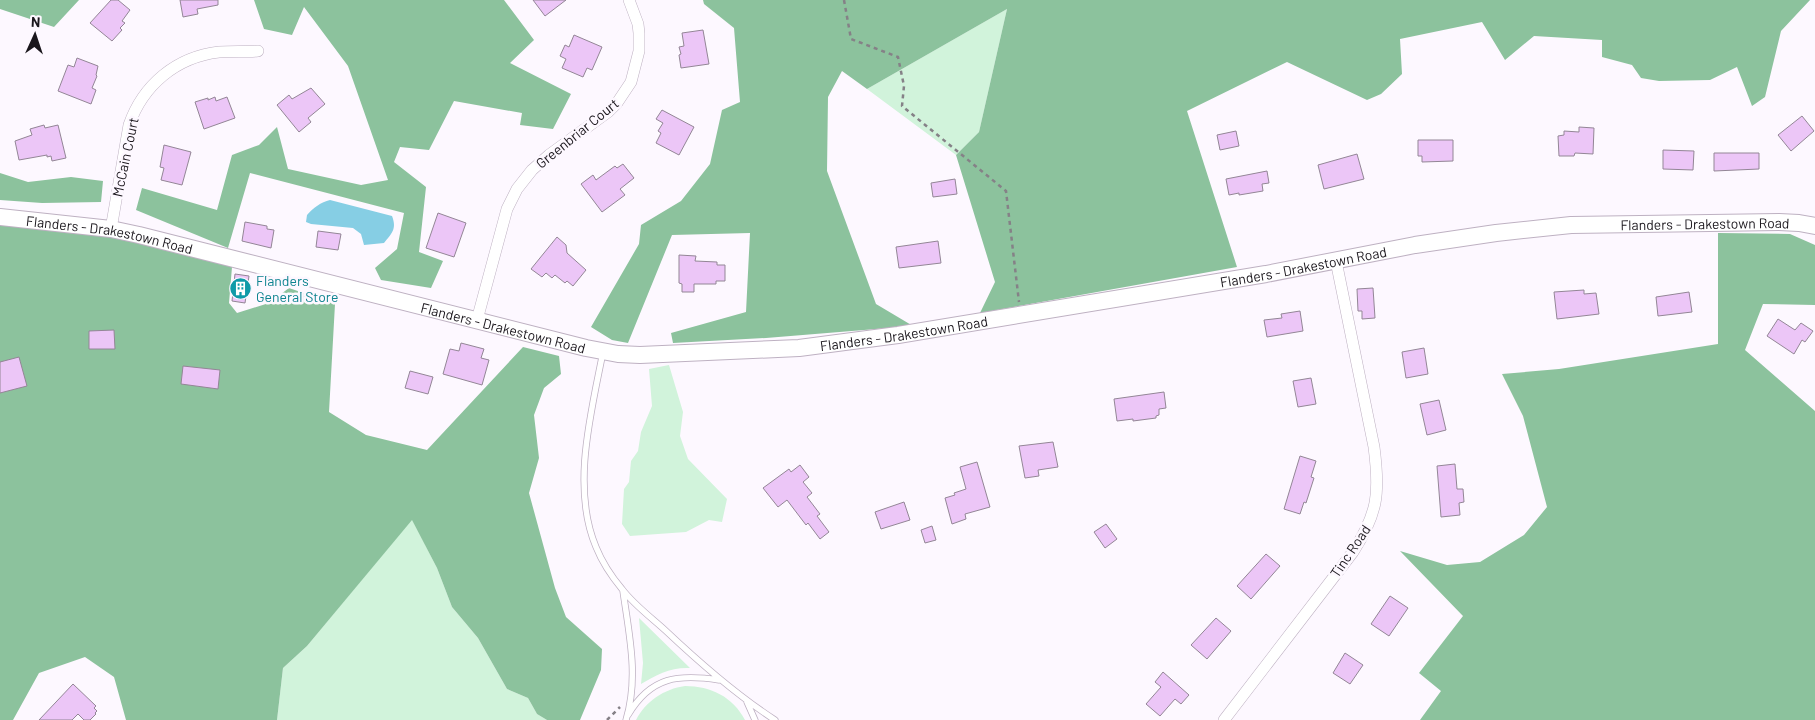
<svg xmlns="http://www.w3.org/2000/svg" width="1815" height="720" font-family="Barlow,sans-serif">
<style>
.green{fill:#d1f3db}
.forest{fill:#8cc29d}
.water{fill:#86cee4}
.building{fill:#ecc6f7;stroke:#938696}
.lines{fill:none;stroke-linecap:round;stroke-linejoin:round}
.lane-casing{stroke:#beb1c2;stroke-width:7}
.street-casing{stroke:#beb1c2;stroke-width:12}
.secondary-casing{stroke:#beb1c2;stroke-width:18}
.path{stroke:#858187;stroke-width:2.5;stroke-dasharray:4 4;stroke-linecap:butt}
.lane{stroke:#fff;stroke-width:5.5}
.street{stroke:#fff;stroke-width:11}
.secondary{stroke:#fff;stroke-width:16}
.labels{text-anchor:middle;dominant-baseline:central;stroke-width:5;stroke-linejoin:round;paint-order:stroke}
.street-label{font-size:14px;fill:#1a161c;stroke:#fdf8ff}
.culture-label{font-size:14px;fill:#0d838f;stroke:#fdf8ff;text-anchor:start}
</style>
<rect width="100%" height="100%" fill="#fdf8ff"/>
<path class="green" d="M1007 9 979 132 956 155 867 89Z
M669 365 683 412 680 436 688 459 727 499 722 522 709 520 686 532 630 536 622 524 624 489 629 482 631 461 638 451 641 432 652 406 649 369Z
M412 519 437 568 452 607 478 638 507 689 528 698 537 714 547 720H277L283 668 307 646Z
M639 618 690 668C671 667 656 675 641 684L643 663Z
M685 686C711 686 733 697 745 720H636C646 701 664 689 685 686Z"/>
<path class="forest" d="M0 0H79L54 27 0 9Z
M254 0H504L534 40 510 63 571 94 553 129 520 125 522 113 454 101 429 150 400 147 394 162 426 187 419 252 443 261 431 288 381 280 375 268 397 249 404 213 250 173 228 248 136 210 142 188 217 210 232 155 259 145 277 127 288 169 361 185 388 180 348 66 304 7 292 35 264 29Z
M703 0H1810L1781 31 1765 97 1752 106 1737 67 1710 80 1659 81 1641 78 1632 65 1602 57V40L1534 36 1505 60 1482 22 1400 39 1402 74 1381 94 1367 100 1287 62 1187 111 1237 267 980 313 995 282 956 155 979 132 1007 9 867 89 842 71 828 97 827 171 876 304 913 326 766 338 673 343 671 333 746 312 750 233 672 235 628 343 612 340 591 327 639 244 641 225 681 201 710 164 722 110 740 102 734 28 704 4Z
M0 173 28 182 71 177 103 181 101 202 42 203 0 200Z
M0 225 120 237 232 267 229 303 237 313 269 303 289 288 335 304 329 412 366 435 427 450 523 347 559 356 561 374 544 388 534 415 539 458 529 493 555 588 566 617 602 649 601 670 580 720H547L537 714 528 698 507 689 478 638 452 607 437 568 412 520 307 646 283 668 277 720H126L114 677 85 657 39 673 13 720H0Z
M1718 233 1790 234 1815 245V305L1763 304 1745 350 1815 411V720H1420L1441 691 1419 673 1463 616 1400 551 1447 565 1480 562 1524 535 1547 507 1523 416 1502 374 1559 369 1718 344Z"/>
<path class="water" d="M330 200 392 216C397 229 392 233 384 243L364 245 361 234 353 228 311 224 306 222 307 215C313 208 321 202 330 200Z"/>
<path class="building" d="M111 0H118L130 10 122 21 125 23 120 28 122 30 112 41 90 23Z
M180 0H218V5L197 9 198 14 183 17Z
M533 0H566L545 16Z
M703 30 709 64 681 68 679 55 681 54 679 47 684 46 682 33Z
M574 35 602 47 592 70 587 68 583 77 562 68 566 59 560 56 565 45 569 47Z
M77 58 98 66 96 75 97 76 92 88 96 90 91 104 58 91 68 65 74 67Z
M311 88 325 104 308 118 311 122 299 132 277 105 289 95 292 99Z
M215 97 216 101 227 97 235 118 204 129 195 102 208 98V100Z
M662 110 694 127 679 155 656 143 661 133 658 131 663 123 656 119Z
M1802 116 1814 131 1791 151 1778 135Z
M44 125 45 128 58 125 66 158 52 161 51 156 47 157V155L19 160 15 141 32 135 30 129Z
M1579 127 1594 128 1593 154 1575 153 1574 156H1559L1558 136 1564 135V131L1579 132Z
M1236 131 1239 146 1220 150 1217 135Z
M1418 140H1453V161L1422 162V156H1418Z
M164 145 191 152 182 185 161 180 164 168 160 167Z
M1663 150 1694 151 1693 170 1663 169Z
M1714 153H1759V169L1714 171Z
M1357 154 1364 179 1324 189 1318 165Z
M623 164 634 178 620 189 625 195 602 212 581 184 593 175 596 180 615 166 617 168Z
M1267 171 1269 183 1262 184 1263 191 1239 195V193L1229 195 1226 179Z
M955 179 957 194 933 197 931 183Z
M438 213 466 223 454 257 426 248Z
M245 222 267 226V229L274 230 271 248 242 241Z
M318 231 341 234 338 250 316 247Z
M557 237 566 245 567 253 586 270 573 286 567 281 565 283 555 275 552 278 546 273 542 277 531 269Z
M938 241 941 263 899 268 896 247Z
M679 255 696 256 695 261 717 262V265H725V281H716V284H694V292H682V284L679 283Z
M235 274 249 276 245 303 232 301Z
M1373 288 1375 318 1362 319V311H1358L1357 289Z
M1584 290V294L1596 293 1599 314 1557 319 1554 292Z
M1689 292 1692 312 1658 316 1656 297Z
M1300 311 1303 331 1267 337 1264 320 1282 318 1281 314Z
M1778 319 1795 330 1801 323 1813 331 1805 342 1802 340 1794 354 1767 336Z
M114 330 115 349H89V331Z
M461 343 484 349 481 358 489 360 482 385 443 374 450 349 459 351Z
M1424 348 1428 374 1406 378 1402 352Z
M19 357 27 386 0 393V362Z
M183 366 220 370 218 389 181 384Z
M410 371 433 377 428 394 405 388Z
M1311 378 1316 404 1298 407 1293 381Z
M1164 392 1166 408 1159 409V415L1156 416V418L1133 421V419L1117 421 1114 399Z
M1439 400 1446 430 1427 435 1420 404Z
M1053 442 1058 467 1038 470 1039 476 1025 478 1019 446Z
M1300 456 1316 461 1311 477 1314 478 1306 503 1304 502 1300 514 1284 509Z
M977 462 990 507 965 514 966 519 952 524 945 498 955 495 954 493 966 489 960 467Z
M1455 464 1457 489H1463L1464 502 1459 503 1460 515 1441 517 1437 466Z
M800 465 809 477 803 482 812 493 807 497 820 514 817 516 829 532 820 539 808 523 806 525 787 500 778 507 763 488 789 469 791 472Z
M904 502 910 520 881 529 875 512Z
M1106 524 1117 539 1105 548 1094 532Z
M932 526 936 540 925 543 921 530Z
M1266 554 1280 566 1251 599 1237 586Z
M1390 596 1408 608 1389 636 1371 624Z
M1216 618 1231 631 1207 659 1191 645Z
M1345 653 1363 665 1350 684 1333 673Z
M1163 672 1189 695 1181 704 1175 699 1160 716 1146 704 1161 687 1155 682Z
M73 684 96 706 94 708 97 711 95 713 96 714 90 720H84L78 714 72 720H39Z"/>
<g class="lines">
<defs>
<path id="lane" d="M603 352C591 413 571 488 596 547 602 562 612 577 622 589 634 605 652 618 666 631 701 664 735 694 775 720
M623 591C629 634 639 677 626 720
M747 702 755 720
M628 715C651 676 679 674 719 680"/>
<path id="street" d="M111 229 129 125C143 85 176 57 219 52 232 51 245 52 258 51
M477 320 507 209 517 189 532 170 549 155 608 112 617 103 631 82 639 51V33L638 24 629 0
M1224 720 1353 552C1378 513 1380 493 1374 447L1336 261"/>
<g id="secondary">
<path id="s1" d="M0 217 111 229 139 235 586 348 618 354 640 355 799 348 898 335 1266 274 1415 245 1496 233 1571 225 1779 222 1799 223 1815 226"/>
</g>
</defs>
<use href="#lane" class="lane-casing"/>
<use href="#street" class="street-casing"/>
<use href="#secondary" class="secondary-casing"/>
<path class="path" d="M844 0 851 39 898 57 904 86 902 106 1006 191 1019 302
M607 720 620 707"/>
<use href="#lane" class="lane"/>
<use href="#street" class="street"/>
<use href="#secondary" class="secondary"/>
</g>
<defs>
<symbol id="building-disc" viewBox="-11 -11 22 22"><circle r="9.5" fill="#0f9aa8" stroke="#fdf8ff"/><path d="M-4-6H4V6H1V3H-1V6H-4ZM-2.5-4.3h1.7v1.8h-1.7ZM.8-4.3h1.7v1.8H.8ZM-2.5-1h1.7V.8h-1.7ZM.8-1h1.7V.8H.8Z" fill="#fff"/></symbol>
</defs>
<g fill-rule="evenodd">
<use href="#building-disc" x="228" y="276" width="25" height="25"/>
</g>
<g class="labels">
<g class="street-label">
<text transform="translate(577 133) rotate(-39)">Greenbriar Court</text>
<text transform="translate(125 157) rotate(-78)">McCain Court</text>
<text stroke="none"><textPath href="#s1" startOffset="1731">Flanders - Drakestown Road</textPath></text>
<text stroke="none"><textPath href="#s1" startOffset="111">Flanders - Drakestown Road</textPath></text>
<text stroke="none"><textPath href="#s1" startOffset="1326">Flanders - Drakestown Road</textPath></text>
<text stroke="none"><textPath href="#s1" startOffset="516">Flanders - Drakestown Road</textPath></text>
<text stroke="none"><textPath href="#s1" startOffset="921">Flanders - Drakestown Road</textPath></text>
<text transform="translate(1350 551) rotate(-56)">Tinc Road</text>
</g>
<g class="culture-label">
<text x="256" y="280">Flanders<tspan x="256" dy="16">General Store</tspan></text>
</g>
</g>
<g transform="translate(35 35) rotate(3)" stroke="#fdf8ff" stroke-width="4" paint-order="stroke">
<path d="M0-4L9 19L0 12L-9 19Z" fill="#1a161c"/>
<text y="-8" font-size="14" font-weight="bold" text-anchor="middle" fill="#1a161c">N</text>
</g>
</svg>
